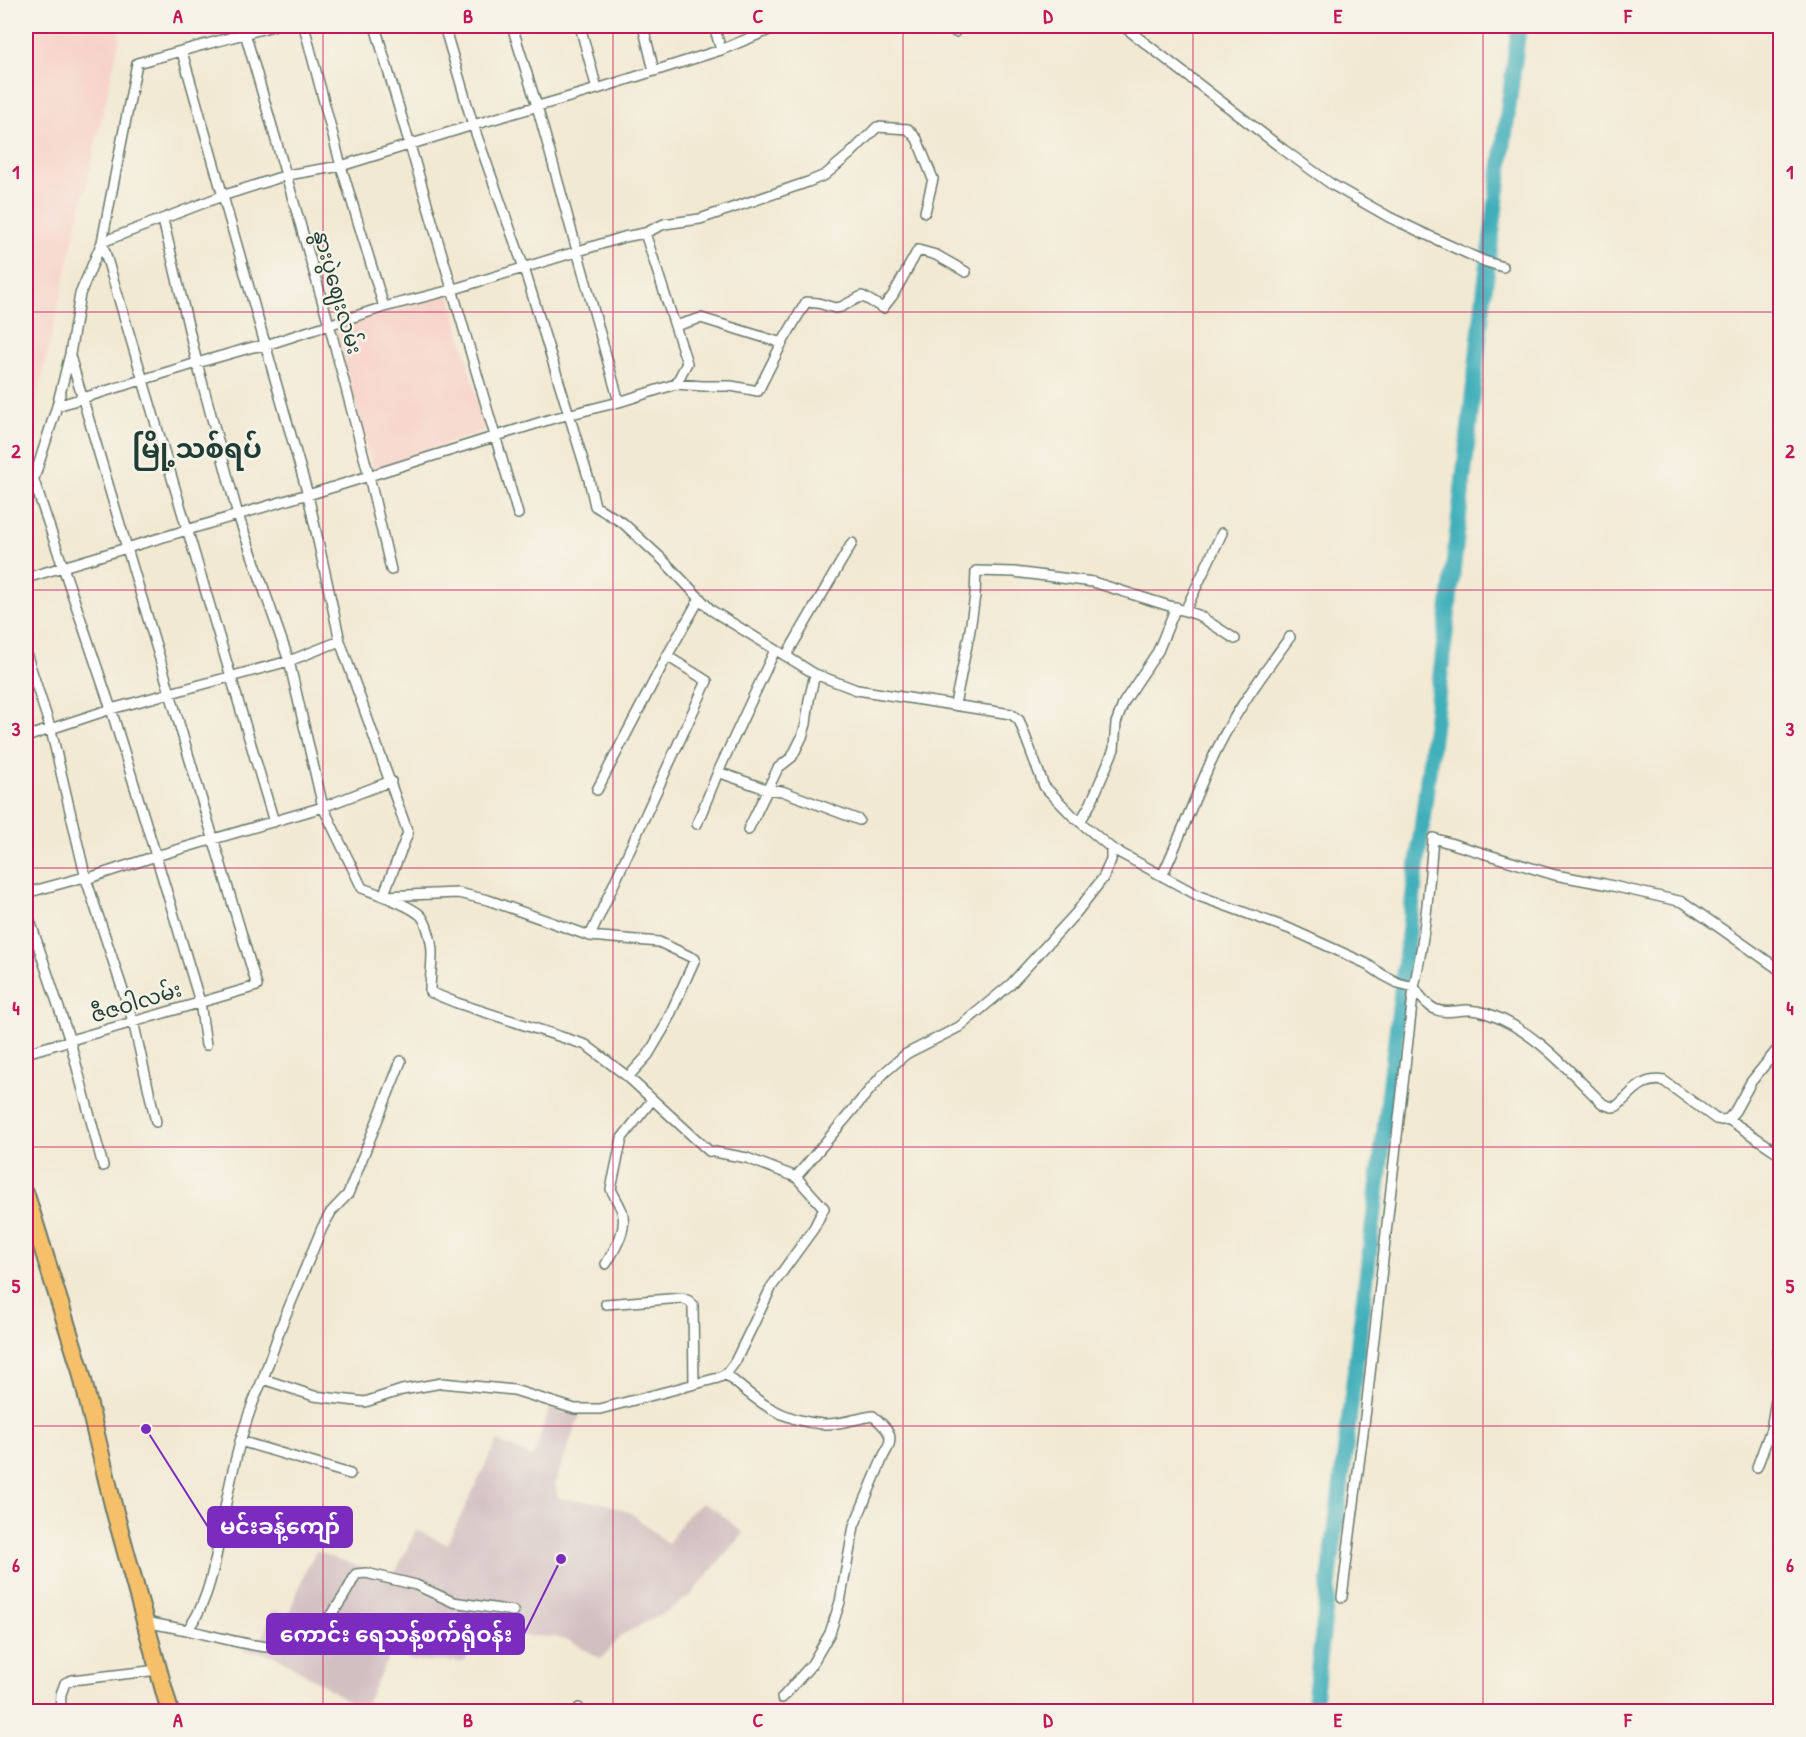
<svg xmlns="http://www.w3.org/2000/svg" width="1806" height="1737" font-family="'Patrick Hand','Noto Sans Myanmar',sans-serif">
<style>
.built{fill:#f7d1c8}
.industrial{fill:#d2bfc0}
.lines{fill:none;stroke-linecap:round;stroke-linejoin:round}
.river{stroke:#3fafba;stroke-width:16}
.street-casing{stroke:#69796c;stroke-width:12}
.highway-casing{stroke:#69796c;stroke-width:20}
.street{stroke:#fff;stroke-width:9}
.highway{stroke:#f6c06b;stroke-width:16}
.grid{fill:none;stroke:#c2185b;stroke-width:1.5;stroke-opacity:0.55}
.labels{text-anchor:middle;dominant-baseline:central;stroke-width:5;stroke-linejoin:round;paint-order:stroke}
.street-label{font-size:21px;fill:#1f3d34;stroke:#f7f3e8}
.district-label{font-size:27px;font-weight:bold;fill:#1f3d34;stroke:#f7f3e8}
.leader{fill:none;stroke:#7b2cbf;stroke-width:2}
.callout-dot{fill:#7b2cbf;stroke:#f7f3e8;stroke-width:2}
.callout{fill:#7b2cbf;stroke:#7b2cbf;stroke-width:2}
.callout-label{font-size:22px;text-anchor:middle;font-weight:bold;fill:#fff}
.neatline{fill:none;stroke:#c2185b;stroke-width:2}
.grid-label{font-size:20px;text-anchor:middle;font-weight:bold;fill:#c2185b}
</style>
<rect width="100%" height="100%" fill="#f7f3e8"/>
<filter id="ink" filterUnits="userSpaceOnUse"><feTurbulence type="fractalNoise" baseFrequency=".0167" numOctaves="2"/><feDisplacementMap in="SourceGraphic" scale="12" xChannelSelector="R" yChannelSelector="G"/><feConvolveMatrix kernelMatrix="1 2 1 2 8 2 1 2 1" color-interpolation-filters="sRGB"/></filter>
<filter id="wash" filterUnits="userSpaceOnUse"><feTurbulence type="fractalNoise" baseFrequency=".008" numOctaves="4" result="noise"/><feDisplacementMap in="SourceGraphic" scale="24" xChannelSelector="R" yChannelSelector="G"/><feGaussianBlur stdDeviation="1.35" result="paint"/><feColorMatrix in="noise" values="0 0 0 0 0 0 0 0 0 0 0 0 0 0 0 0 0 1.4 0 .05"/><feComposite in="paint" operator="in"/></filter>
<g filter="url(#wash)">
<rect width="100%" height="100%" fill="#f2e9d3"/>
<path class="built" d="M26 26H117L120 38 26 447Z
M450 295 486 430 373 470 335 326Z
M26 681 37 726 26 729Z"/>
<path class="industrial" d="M550 1407 576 1413 580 1415 555 1483 558 1498 604 1503 631 1513 668 1544 686 1516 702 1503 719 1512 743 1533 691 1595 669 1610 622 1635 601 1659 570 1641 553 1637 526 1636 485 1627 464 1662 412 1661 391 1651 363 1711 317 1681 276 1656 244 1650 243 1643H261L272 1611 289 1613 308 1566 316 1551 392 1579 416 1530 447 1544 497 1441 533 1457Z"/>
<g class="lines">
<path class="river" d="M1313 1712 1449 605 1485 287 1519 26"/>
</g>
</g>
<g filter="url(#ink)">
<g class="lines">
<defs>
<path id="street" d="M243 26 329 324 369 476 391 570
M273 26 137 63 102 242 274 822
M304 26 341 166 384 307
M375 26 518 514
M444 26 473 125 524 268 589 480 595 506 623 523 662 559 711 610 815 674 857 690 1011 714 1019 720 1044 786 1073 816 1111 848 1199 896 1290 929 1365 963 1383 975 1398 983 1414 987C1440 1029 1452 1002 1486 1013 1534 1029 1568 1070 1603 1104L1612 1107 1617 1106C1633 1092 1642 1077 1664 1081L1716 1119 1722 1120 1728 1119 1735 1111 1751 1082 1780 1046
M512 26 537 106 619 402
M580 26 597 89
M643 26 654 71
M714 26 721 50
M953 26 955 32
M1123 26 1284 150 1331 184 1389 217 1444 243 1484 261 1503 267
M182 52 308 495 340 641 408 833 383 896 458 893 488 900 590 936 707 681 667 656
M163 220 197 363 238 515 289 661 323 807 362 888C378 894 405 903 419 914 427 920 432 943 432 953 432 966 430 979 430 992L457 1003 586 1045 628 1077 709 1151 747 1158 796 1177 824 1208 814 1228 772 1286 735 1362 726 1374 718 1378 600 1409H575L514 1390 442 1383 402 1390 365 1402 314 1396 263 1379 282 1324 322 1228 331 1212 348 1194 401 1061
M645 233 687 363 676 384
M675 326 701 318 782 343
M57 406 197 363 253 347 266 345 384 307 451 290 624 237 645 233 664 224 700 219 808 182 825 175 850 154 877 127 908 129 917 139 933 179 925 212
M33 478 111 709 156 856 200 1002 206 1045
M26 504 57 406 70 354 80 294 102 242 222 196 287 175 341 166 473 125 597 89 721 50 774 28H796L806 26
M26 578 301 496 308 495 551 419 619 402 676 384 703 386H731L758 391 782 343 806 302 818 303 835 308 841 307 862 296 883 308 893 295 918 250 936 255 966 272
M1185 611 1222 533
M26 653 51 730 86 879 133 1021 156 1122
M786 656 852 543
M955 704 970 630 975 595 976 571 1014 572 1093 582 1198 615 1235 639
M26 737 111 709 289 661 340 641
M718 772 766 789 782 791 859 820
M597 790 667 656 700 598
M1080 822 1091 803 1114 749 1116 723 1124 702 1158 651 1176 607
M697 824 718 772 775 650
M748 830 778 768 792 757 802 737 806 724 809 700 815 674
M1162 876C1179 840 1193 802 1209 766 1229 720 1260 678 1290 637
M26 893 81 878 86 879 156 856 323 807 391 781
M26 909 70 1041 103 1166
M590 936 659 942 695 959 664 1028 648 1055 628 1077
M26 1053 257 986 70 356
M1728 1119 1780 1154
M796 1177 884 1073 906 1054 959 1027 1011 984 1076 913 1103 878 1111 860V848
M606 1264C615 1249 628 1229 622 1211 619 1203 614 1196 611 1189L622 1138 652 1100
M606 1304 682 1298 689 1301 693 1305 694 1384
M1780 1343 1778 1352 1780 1358
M726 1374C756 1401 781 1421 823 1424 840 1425 857 1418 873 1416 889 1430 896 1436 884 1455L854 1526 840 1602 830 1633 812 1664 782 1698
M240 1441 350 1474
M1757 1467 1771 1429 1780 1377
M1342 1597 1366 1409 1414 987C1425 938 1429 888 1433 838L1555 875 1604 884 1683 902 1780 970
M145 1622 187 1630C214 1598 219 1534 228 1493 236 1454 246 1415 263 1379
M187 1630C211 1635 270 1653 292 1646 320 1638 344 1598 356 1574L366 1573 416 1585 453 1602 513 1611
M60 1712 61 1694 65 1683 72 1680 158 1670
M578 1712 579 1708"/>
<path id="highway" d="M26 1195 80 1368 114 1509 170 1712"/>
</defs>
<use href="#street" class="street-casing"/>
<use href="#highway" class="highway-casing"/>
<use href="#street" class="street"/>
<use href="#highway" class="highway"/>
</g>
</g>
<path class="grid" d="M323 26V1712M613 26V1712M903 26V1712M1193 26V1712M1483 26V1712M26 312H1780M26 590H1780M26 868H1780M26 1147H1780M26 1426H1780"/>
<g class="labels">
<g class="street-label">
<text transform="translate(338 292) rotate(74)">နွားပွဲဈေးလမ်း</text>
<text transform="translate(136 1002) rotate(-17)">ဇီဇဝါလမ်း</text>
</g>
<g class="district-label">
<text x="197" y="448">မြို့သစ်ရပ်</text>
</g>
</g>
<path class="leader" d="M146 1429L208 1527M561 1559L524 1634"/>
<g class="callout-dot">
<circle cx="146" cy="1429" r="6"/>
<circle cx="561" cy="1559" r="6"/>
</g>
<g class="callout">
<rect x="208" y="1507" width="144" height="40" rx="6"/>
<rect x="267" y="1614" width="257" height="40" rx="6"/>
</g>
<g class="callout-label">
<text x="280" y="1534">မင်းခန့်ကျော်</text>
<text x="396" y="1642">ကောင်း ရေသန့်စက်ရုံဝန်း</text>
</g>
<rect width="1806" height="1737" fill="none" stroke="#f7f3e8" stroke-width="66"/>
<rect x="33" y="33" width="1740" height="1671" class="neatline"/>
<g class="grid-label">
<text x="178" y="23">A</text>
<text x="468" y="23">B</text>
<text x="758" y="23">C</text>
<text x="1048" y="23">D</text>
<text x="1338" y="23">E</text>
<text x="1628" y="23">F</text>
<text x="16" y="179">1</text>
<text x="1790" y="179">1</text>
<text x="16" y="458">2</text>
<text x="1790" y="458">2</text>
<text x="16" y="736">3</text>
<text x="1790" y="736">3</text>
<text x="16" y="1015">4</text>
<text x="1790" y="1015">4</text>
<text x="16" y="1293">5</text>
<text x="1790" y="1293">5</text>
<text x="16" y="1572">6</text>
<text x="1790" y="1572">6</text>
<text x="178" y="1727">A</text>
<text x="468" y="1727">B</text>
<text x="758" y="1727">C</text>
<text x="1048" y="1727">D</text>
<text x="1338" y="1727">E</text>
<text x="1628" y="1727">F</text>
</g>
</svg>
